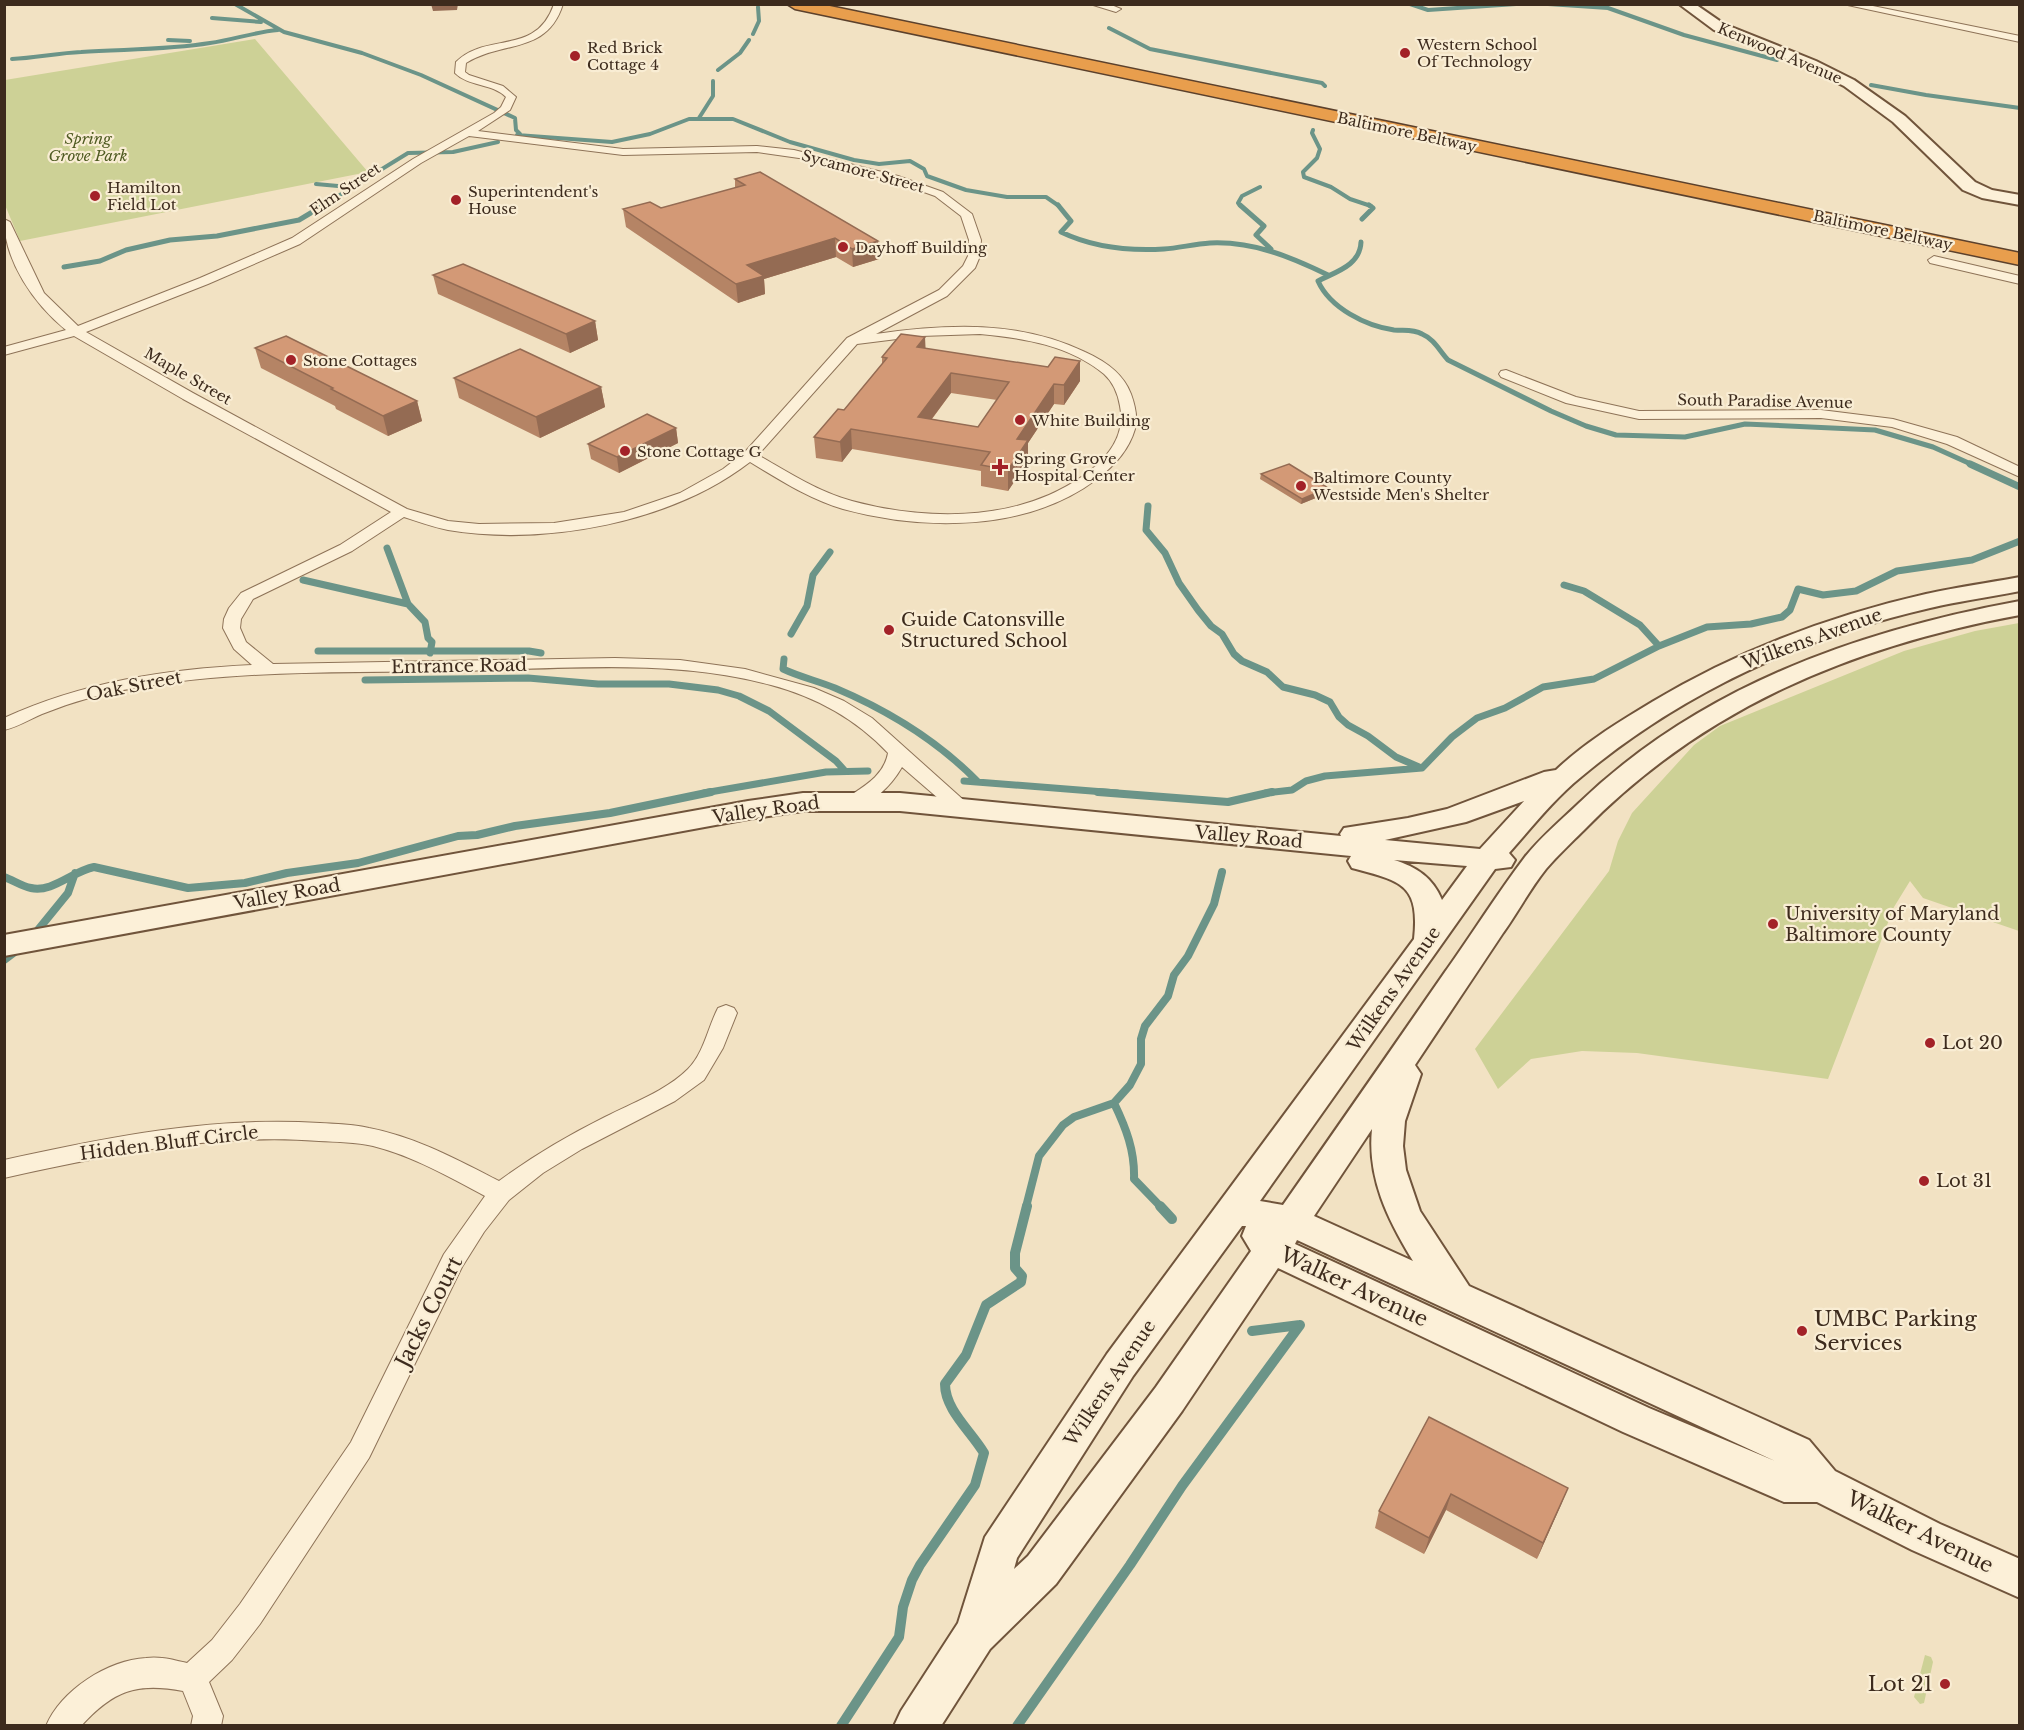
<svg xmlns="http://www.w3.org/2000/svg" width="2024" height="1730" font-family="'Libre Baskerville',serif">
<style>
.green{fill:#cdd196}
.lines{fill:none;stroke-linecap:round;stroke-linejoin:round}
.stream-far4{stroke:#6b9488;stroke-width:4}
.stream-far3{stroke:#6b9488;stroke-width:5}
.stream-far2{stroke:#6b9488;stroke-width:7}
.stream-far1{stroke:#6b9488;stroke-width:8}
.stream{stroke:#6b9488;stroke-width:10}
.street-casing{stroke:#8e7358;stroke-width:2}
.secondary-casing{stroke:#70543b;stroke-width:4}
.highway-casing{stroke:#5c412c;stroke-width:3}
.street{fill:#fcf0d8;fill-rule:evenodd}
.secondary{fill:#fcf0d8;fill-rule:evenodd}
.highway{fill:#e89e4d;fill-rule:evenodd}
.wall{fill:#b58465;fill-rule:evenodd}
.shaded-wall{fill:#946b53}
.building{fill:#d39976;stroke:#946b53;stroke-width:1.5;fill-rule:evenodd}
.poi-dot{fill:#a32228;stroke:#f9edd4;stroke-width:2}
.labels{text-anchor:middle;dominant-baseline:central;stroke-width:4.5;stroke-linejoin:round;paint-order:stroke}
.far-poi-label{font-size:15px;fill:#3d2b1d;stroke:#f9edd4;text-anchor:start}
.far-street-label{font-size:15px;fill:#3d2b1d;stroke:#f9edd4}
.far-park-label{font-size:15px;font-style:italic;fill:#4f5b22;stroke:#f9edd4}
.poi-label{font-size:18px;fill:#3d2b1d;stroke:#f9edd4;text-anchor:start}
.street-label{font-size:18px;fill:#3d2b1d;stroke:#f9edd4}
.near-street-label{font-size:21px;fill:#3d2b1d;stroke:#f9edd4}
.near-poi-label{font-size:21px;fill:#3d2b1d;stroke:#f9edd4;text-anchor:start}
</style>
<rect width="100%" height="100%" fill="#f2e2c3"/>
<path class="green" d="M255 39 368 172 20 241 5 205V80Z
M2019 623V931L1923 898 1910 881 1894 907 1828 1079 1637 1053 1582 1051 1531 1059 1498 1089 1475 1049 1609 871 1618 841 1632 813 1694 745 1720 726 1904 651 1975 631Z
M1925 1655 1931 1657 1933 1662 1924 1703 1920 1704 1914 1697Z"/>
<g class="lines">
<path class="stream-far4" d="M235 4 284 32 362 53 421 75 515 118 516 130 520 134
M1410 4 1428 10 1516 4
M1548 4 1608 8 1684 35 1777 60
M212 18 261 22
M1109 28 1150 49 1322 83 1325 86
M753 34 759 21 758 7
M168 40 190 41
M12 59C35 58 58 53 81 52 124 49 167 50 210 43 233 40 254 32 278 30
M718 70 740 53 749 40
M1871 85 1926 95 2020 108
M699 118 713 96V81
M1313 130 1312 133 1320 149 1317 158 1303 172 1304 177 1331 187 1350 199 1371 206
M517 135 612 142 650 134 689 119H733L790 142 854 160 879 164 910 161 924 169 927 176 966 190 1007 197H1046L1059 206
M316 184 338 186
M322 206 408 153 453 152 498 142
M1241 206 1238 203 1242 196 1260 187"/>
<path class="stream-far3" d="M1058 205 1071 221 1061 232C1092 247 1130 251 1164 249 1179 248 1194 244 1210 243 1253 241 1291 257 1328 275
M1240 205 1264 226 1256 235 1271 249
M1362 219 1373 208 1369 205
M1361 242C1360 266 1335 272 1318 281 1330 308 1366 326 1394 330 1404 331 1413 329 1422 334 1434 339 1439 350 1448 360L1551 411 1586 426 1616 435 1685 437 1745 424 1875 430 1933 447 1973 465
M64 267 100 261 126 250 170 240 217 236 299 220 324 205"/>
<path class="stream-far2" d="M1970 464 2020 487
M1148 506 1146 530 1165 553 1179 583 1198 610 1211 626 1222 634 1234 654 1242 661 1267 672 1283 687 1315 695 1330 702 1339 717 1348 725 1368 736 1396 757 1419 767
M387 548 408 604 425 622 428 638 432 642 430 653
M303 580 408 604
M1564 585 1584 591 1640 625 1659 646
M791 634 807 606 813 575 830 552
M318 651H529L541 653
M784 659 783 669C800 677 818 681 835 688 887 710 939 742 978 782
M365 680 528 678 598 684H669L718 690 739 696 769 711 836 761 845 771
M964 781 1117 793
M704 793 826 772 868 771
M1266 793 1292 790 1306 781 1325 776 1422 768 1452 737 1477 718 1505 708 1543 687 1594 679 1659 646 1707 627 1751 624 1782 617 1790 610 1798 589 1823 595 1856 591 1897 571 1972 560 2020 541"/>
<path class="stream-far1" d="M1098 792 1228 802 1272 792
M4 877C13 880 21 886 31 888 52 893 73 871 94 867L188 888 245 883 287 873 358 863 458 836 477 835 515 826 610 813 711 792
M33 936 68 893 75 873
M4 960 20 948
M1114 1103C1126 1128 1135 1151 1134 1179L1161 1207
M1026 1207 1039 1156 1063 1125 1074 1117 1114 1103 1130 1085 1141 1064V1039L1145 1026 1168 996 1174 975 1188 956 1214 904 1222 872"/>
<path class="stream" d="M1160 1206 1172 1219
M1252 1331 1300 1325
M841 1726 899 1637 903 1607 912 1580 920 1565 975 1485 984 1453C971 1431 945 1410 945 1384L966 1355 986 1305 1021 1282 1022 1276 1015 1268V1253L1027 1206
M1017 1726 1130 1565 1182 1486 1300 1325"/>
<defs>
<path id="street" d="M554 4H563C547 55 503 40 466 63L465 72 469 75 503 86 516 97 510 110 478 131 623 149 757 146 794 150 898 176 943 192 972 214 981 240 980 256 975 268 947 296 876 334C946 324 1020 320 1085 352 1105 361 1123 373 1131 394 1135 405 1138 418 1135 429 1129 450 1113 467 1097 479 1027 532 924 531 843 509 809 499 780 480 750 462 671 523 545 546 448 530 433 527 419 522 404 517L352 551 253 599 241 619 240 628 246 642 273 664 615 658 680 660 745 669 814 688 844 701 872 718 968 804 970 808 968 812H954L902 767C893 783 869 811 848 805L846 801 848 797C866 785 884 775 888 753 856 719 816 697 771 685 671 658 562 669 460 671 352 673 242 669 135 688 103 693 72 702 42 714 30 719 18 727 4 730V718C83 682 166 669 252 665L234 649 223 628 224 619 229 608 241 593 340 545 391 512 183 399 74 336 4 355V347L66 330C34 304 4 261 4 219L10 222 44 293 78 326 200 278 292 238 413 159 494 113 501 107 506 97C492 83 469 87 455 73L456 62C487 31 536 57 554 4ZM469 136 623 155 757 152 813 160 890 180 935 196 961 216 969 240 968 256 963 266 939 290 847 338 744 453 723 469 680 493 624 512 554 523 479 524 448 521 407 509 193 393 86 332 208 284 300 244 421 163ZM980 334C1023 338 1069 345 1104 374 1113 382 1118 394 1120 406 1129 450 1084 479 1049 495 989 521 914 518 852 501 818 492 788 472 758 455L857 344 921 336Z
M1090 4H1109L1121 9 1116 12Z
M1843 4H1863L2020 36V42Z
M1934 256 2020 276V284L1930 263 1928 260Z
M1506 370 1576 397 1639 411 1821 410 1893 419 1957 437 2020 467V477L1947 444 1892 427 1821 418 1639 419 1566 403 1501 377 1499 374 1501 371Z
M726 1005 734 1008 737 1013 723 1048 704 1080 675 1101 582 1149 543 1173 509 1200 484 1232 462 1267 369 1458 260 1624 232 1660 209 1682 223 1716 221 1726H191L193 1716 183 1691C136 1682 113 1691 81 1726H46C61 1690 108 1660 146 1658 160 1656 174 1660 187 1663L212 1640 240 1604 351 1442 444 1254 485 1196C449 1177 413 1156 373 1146 356 1142 337 1142 319 1141 213 1133 108 1155 4 1178V1160C108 1137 213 1116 320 1123 336 1124 353 1124 369 1128 416 1137 458 1160 499 1181 533 1156 567 1136 605 1117 632 1103 666 1091 688 1069 704 1053 708 1027 718 1008Z"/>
<path id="secondary" d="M1679 4H1695L1724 24 1816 61 1854 80 1905 116 1975 182 1992 190 2020 195V205L1982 198 1963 190 1893 122 1844 86 1806 67 1714 30Z
M2020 577V591C1990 597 1959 601 1930 608 1803 637 1681 693 1581 777 1554 799 1532 827 1509 853L1515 860 1511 867 1495 869 1260 1201 1283 1205C1337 1128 1391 1050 1445 972 1472 934 1497 894 1525 857 1540 838 1560 821 1578 804 1699 687 1857 631 2020 601V615C1853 646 1704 707 1584 830 1571 843 1558 855 1546 869 1530 889 1518 912 1503 933 1474 977 1444 1021 1415 1065L1421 1074 1405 1121 1403 1146 1406 1170 1420 1211 1469 1286 1809 1440 1835 1471 1940 1524 2020 1559V1598L1912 1550 1817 1502H1784L1623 1432 1278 1268 1182 1411 1056 1584 990 1649 941 1726H894L901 1711 958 1623 985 1537 1107 1354 1414 939C1420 883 1400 881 1352 868L1348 861 1351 856 900 811H803L748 819 4 956V935L748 801 803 793H900L1341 836 1340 834 1344 828 1408 818 1447 809 1544 772 1556 770C1584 743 1619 722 1652 702 1737 651 1829 616 1926 594 1957 587 1988 583 2020 577ZM1524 801 1480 849 1385 840 1466 822ZM1394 860 1467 866 1442 900C1433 878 1417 867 1394 860ZM1372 1129C1367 1178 1388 1220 1413 1261L1314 1216ZM1242 1226H1246L1242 1236 1251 1251 1156 1387 1028 1556 1014 1569 1017 1558 1133 1376ZM1297 1240 1775 1461 1649 1408 1295 1244Z"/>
<path id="highway" d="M787 4H820L2020 253V265L795 9Z"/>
</defs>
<use href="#street" class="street-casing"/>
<use href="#secondary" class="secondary-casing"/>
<use href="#highway" class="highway-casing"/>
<use href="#street" class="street"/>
<use href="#secondary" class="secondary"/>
<use href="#highway" class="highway"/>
</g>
<path class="wall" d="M735 179 878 241 879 259 853 267 836 257 764 279 765 294 738 303 626 227 623 209 661 208 735 188Z
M433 275 595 321 598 340 570 353 438 294Z
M255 348 417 401 422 421 388 436 336 409 335 406 261 368Z
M925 349 1080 381 1064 405 1054 404 1028 443V461L1008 491 981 486V471L852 449 842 462 816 458 814 437 844 410 882 364V357ZM951 393 997 400 978 427 932 419Z
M454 378 601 387 605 407 540 438 459 398Z
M676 428 678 443 619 473 591 459 588 444Z
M1261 474 1328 488V493L1301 504 1260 479Z
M1429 1417 1568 1488 1537 1559 1446 1510 1424 1554 1375 1528 1379 1511Z"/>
<path class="shaded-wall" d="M431 4H458L457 10 433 11Z
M835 238 836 257 764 279 765 294 738 303 736 284 747 265Z
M878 241 879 259 853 267 852 249Z
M595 321 598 340 570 353 566 334Z
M925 337 926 357 917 347Z
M1080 361V381L1064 405V385Z
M951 373V393L918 437V417Z
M1054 384V404L1028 443V461L1008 491V470L1017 439Z
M601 387 605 407 540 438 536 417Z
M417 401 422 421 388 436 383 416Z
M676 428 678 443 619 473 617 457Z
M851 429 852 449 842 462 840 442Z
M1328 488V493L1301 504 1302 499Z
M1568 1488 1561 1505 1537 1559 1543 1543Z
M1451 1494 1446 1510 1424 1554 1429 1538Z"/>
<path class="building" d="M760 172 878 241 852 249 835 238 747 265 764 276 736 284 623 209 650 202 661 208 745 185 735 179Z
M463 264 595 321 566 334 433 275Z
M901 334 925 337 917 347 1048 367 1055 357 1080 361 1064 385 1054 384 1017 439 1028 440 1008 470 981 465 990 452 851 429 840 442 814 437 838 409 844 410 887 358 882 357ZM951 373 1009 382 978 427 918 417Z
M286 336 417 401 383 416 331 389 333 388 255 348Z
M520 349 601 387 536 417 454 378Z
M647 414 676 428 617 457 588 444Z
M1289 464 1328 488 1302 499 1261 474Z
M1429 1417 1568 1488 1543 1543 1451 1494 1429 1538 1379 1511Z"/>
<g class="poi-dot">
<circle cx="1405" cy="53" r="6"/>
<circle cx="575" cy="56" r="6"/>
<circle cx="95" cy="196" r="6"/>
<circle cx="456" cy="200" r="6"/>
<circle cx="843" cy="247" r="6"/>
<circle cx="291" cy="360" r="6"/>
<circle cx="1020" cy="420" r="6"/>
<circle cx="625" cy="451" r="6"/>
<path d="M997 458h6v6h6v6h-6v6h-6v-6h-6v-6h6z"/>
<circle cx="1301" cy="486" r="6"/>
<circle cx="889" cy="630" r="6"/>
<circle cx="1773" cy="924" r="6"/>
<circle cx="1930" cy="1043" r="6"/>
<circle cx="1924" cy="1181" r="6"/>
<circle cx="1802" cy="1331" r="6"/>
<circle cx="1945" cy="1684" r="6"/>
</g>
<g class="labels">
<g class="far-poi-label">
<text x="1417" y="44">Western School<tspan x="1417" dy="17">Of Technology</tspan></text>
<text x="587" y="47">Red Brick<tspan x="587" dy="17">Cottage 4</tspan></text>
<text x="107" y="187">Hamilton<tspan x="107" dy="17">Field Lot</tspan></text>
<text x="468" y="191">Superintendent's<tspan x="468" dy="17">House</tspan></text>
<text x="855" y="247">Dayhoff Building</text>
<text x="303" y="360">Stone Cottages</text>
<text x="1032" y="420">White Building</text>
<text x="637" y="451">Stone Cottage G</text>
<text x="1014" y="458">Spring Grove<tspan x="1014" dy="17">Hospital Center</tspan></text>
<text x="1313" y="477">Baltimore County<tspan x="1313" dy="17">Westside Men's Shelter</tspan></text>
</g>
<g class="far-street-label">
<text transform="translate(1780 53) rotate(23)">Kenwood Avenue</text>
<text transform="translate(1407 132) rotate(12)">Baltimore Beltway</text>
<text transform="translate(863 171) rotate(15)">Sycamore Street</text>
<text transform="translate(345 189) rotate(-34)">Elm Street</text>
<text transform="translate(1883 230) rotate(12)">Baltimore Beltway</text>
<text transform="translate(188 376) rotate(30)">Maple Street</text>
<text transform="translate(1765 401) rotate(1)">South Paradise Avenue</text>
</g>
<g class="far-park-label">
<text x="88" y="138">Spring<tspan x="88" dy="17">Grove Park</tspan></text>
</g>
<g class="poi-label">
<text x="901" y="620">Guide Catonsville<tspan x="901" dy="21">Structured School</tspan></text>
<text x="1785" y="914">University of Maryland<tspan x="1785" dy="21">Baltimore County</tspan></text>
<text x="1942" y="1043">Lot 20</text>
<text x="1936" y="1181">Lot 31</text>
</g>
<g class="street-label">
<text transform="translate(1812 639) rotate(-20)">Wilkens Avenue</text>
<text transform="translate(459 666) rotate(-1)">Entrance Road</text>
<text transform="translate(134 686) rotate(-11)">Oak Street</text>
<text transform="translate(766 810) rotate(-8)">Valley Road</text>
<text transform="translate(1249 837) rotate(5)">Valley Road</text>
<text transform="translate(287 894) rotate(-10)">Valley Road</text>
<text transform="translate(1394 989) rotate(-55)">Wilkens Avenue</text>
<text transform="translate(169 1143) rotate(-7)">Hidden Bluff Circle</text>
<text transform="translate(1110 1383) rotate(-56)">Wilkens Avenue</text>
</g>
<g class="near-street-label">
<text transform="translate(1354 1287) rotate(25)">Walker Avenue</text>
<text transform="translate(429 1312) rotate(-63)">Jacks Court</text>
<text transform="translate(1920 1532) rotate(26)">Walker Avenue</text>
</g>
<g class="near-poi-label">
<text x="1814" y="1319">UMBC Parking<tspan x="1814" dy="24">Services</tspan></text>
<text x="1933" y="1684" text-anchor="end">Lot 21</text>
</g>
</g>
<rect width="2024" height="1730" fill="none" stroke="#3d2b1d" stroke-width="12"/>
</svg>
